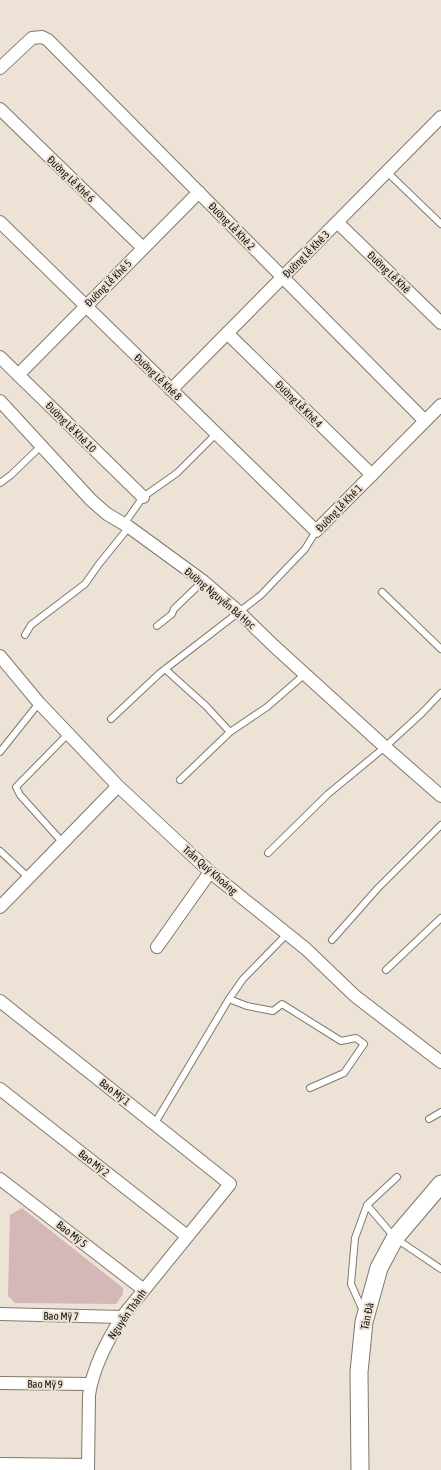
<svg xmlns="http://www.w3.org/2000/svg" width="441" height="1470" font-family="'Asap Condensed',sans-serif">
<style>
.green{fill:#d5b7b7}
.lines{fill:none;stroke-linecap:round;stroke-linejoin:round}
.lane-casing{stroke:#81796d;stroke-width:8}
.street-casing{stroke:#81796d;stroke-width:14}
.secondary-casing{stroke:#81796d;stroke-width:19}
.lane{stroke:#fff;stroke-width:6}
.street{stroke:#fff;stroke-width:12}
.secondary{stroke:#fff;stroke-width:17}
.labels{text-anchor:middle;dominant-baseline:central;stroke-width:4;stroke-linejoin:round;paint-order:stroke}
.street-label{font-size:11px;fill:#17140f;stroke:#ece2d6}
</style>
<rect width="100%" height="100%" fill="#ece2d6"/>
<path class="green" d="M22 1208 123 1288V1294L116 1304 15 1303 8 1296 10 1215Z"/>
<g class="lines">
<defs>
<path id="lane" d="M387 172 441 224
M0 483 11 475 42 445
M124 524 143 497 177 473 216 434
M382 592 441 649
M157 626 172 614 174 609 203 581
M25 635 31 625 85 584 99 564 129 527
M165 669 206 706 230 732
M111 719 160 673 261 595 305 549 316 531
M0 752 39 703
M180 780 230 732 267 707 305 674
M63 843 20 795 16 787 68 734
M0 851 29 878
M268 853 328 794 385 747 422 713 441 693
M332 940 378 888 441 825
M386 970 441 918
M229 999 247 1006 273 1011 282 1004 341 1041 356 1038 364 1044 344 1073 310 1088
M429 1119 441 1112
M155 1123 229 999 243 979 287 934
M367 1205 395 1238 441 1269
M363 1311 351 1284 355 1238 367 1205 397 1177"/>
<path id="street" d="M0 68 32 38 42 37 48 40 425 421
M0 109 143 248
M0 222 316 531 441 405
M337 222 441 323
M227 333 372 475
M0 357 143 497
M18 375 199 192
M171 390 441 117
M0 401 91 500 107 514 129 527 203 581 239 612 274 646 385 747 441 796
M0 656 39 703 118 786 210 872 306 949 355 996 441 1062
M0 907 118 786
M157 947 210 872
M0 1001 230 1184 122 1317C107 1341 93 1367 89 1395L88 1470
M0 1089 187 1236
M0 1179 144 1290
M0 1314 122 1317
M0 1383 90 1384
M0 1464 88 1465"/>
<path id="secondary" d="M360 1470 359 1372 364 1322 379 1268 395 1238 441 1184"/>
</defs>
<use href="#lane" class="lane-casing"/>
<use href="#street" class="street-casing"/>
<use href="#secondary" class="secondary-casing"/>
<use href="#lane" class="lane"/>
<use href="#street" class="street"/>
<use href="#secondary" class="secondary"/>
</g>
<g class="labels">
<g class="street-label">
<text transform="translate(71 179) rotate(44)">Đường Lễ Khê 6</text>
<text transform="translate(232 226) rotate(46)">Đường Lễ Khê 2</text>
<text transform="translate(306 254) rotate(-45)">Đường Lễ Khê 3</text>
<text transform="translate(389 272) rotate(44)">Đường Lễ Khê</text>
<text transform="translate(108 283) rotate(-45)">Đường Lễ Khê 5</text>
<text transform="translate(158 377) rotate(44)">Đường Lễ Khê 8</text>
<text transform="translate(299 404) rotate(45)">Đường Lễ Khê 4</text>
<text transform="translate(71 427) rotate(45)">Đường Lễ Khê 10</text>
<text transform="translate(339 508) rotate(-46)">Đường Lễ Khê 1</text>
<text transform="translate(220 598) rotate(40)">Đường Nguyễn Bá Học</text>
<text transform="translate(210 870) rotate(41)">Trần Quý Khoáng</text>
<text transform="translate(115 1092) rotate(38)">Bao Mỹ 1</text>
<text transform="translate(94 1163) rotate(38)">Bao Mỹ 2</text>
<text transform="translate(72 1234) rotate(38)">Bao Mỹ 5</text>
<text transform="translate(127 1314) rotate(-55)">Nguyễn Thành</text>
<text transform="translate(61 1316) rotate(1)">Bao Mỹ 7</text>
<text transform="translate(367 1316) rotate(-78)">Tản Đà</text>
<text transform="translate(45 1384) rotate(1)">Bao Mỹ 9</text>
</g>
</g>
</svg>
